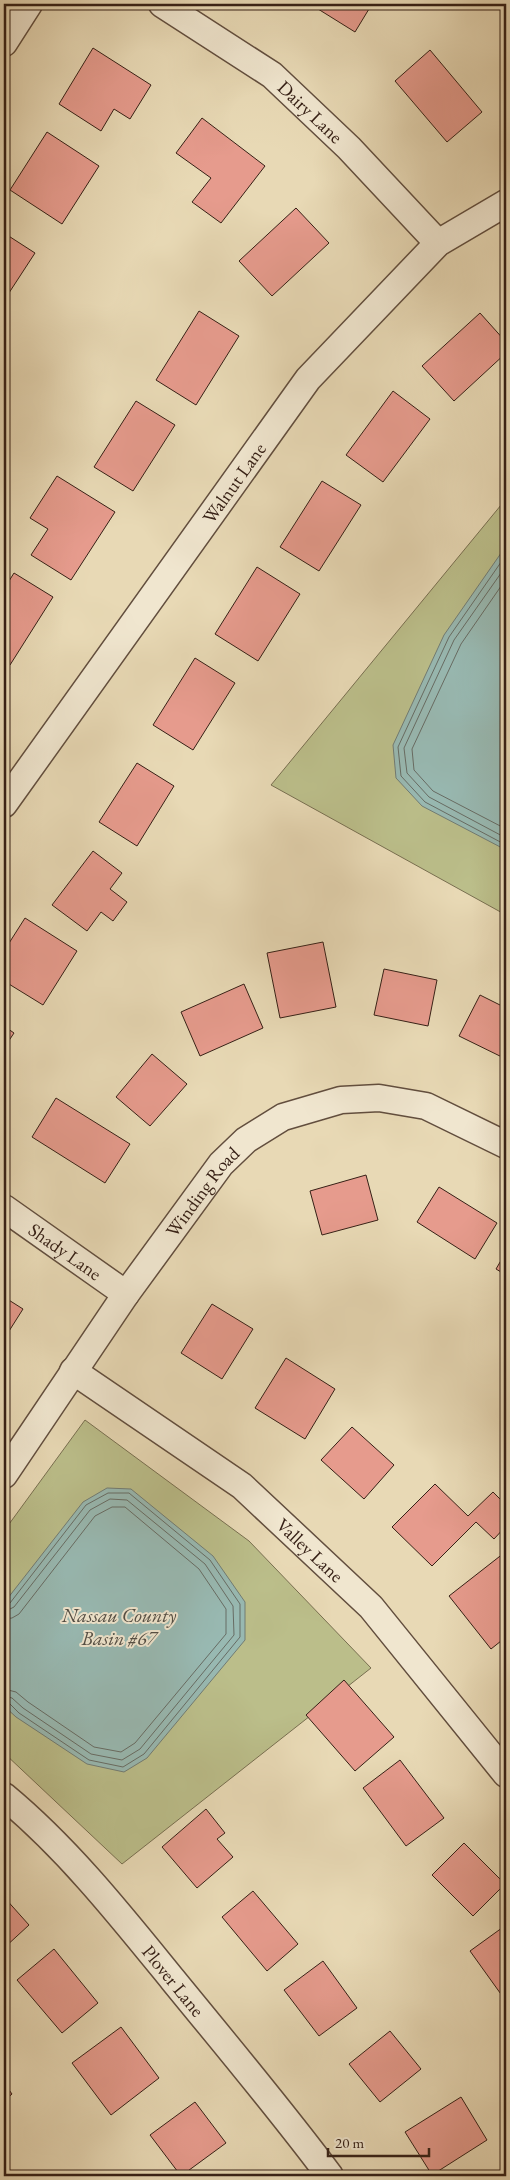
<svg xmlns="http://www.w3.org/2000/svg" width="510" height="2180" font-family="'EB Garamond',serif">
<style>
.green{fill:#bbbe8a;stroke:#786f50}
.water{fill:#98b9b2;stroke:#717c74}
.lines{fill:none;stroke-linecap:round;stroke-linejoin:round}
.shore{stroke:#676c64;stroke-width:1}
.building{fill:#e69b8d;stroke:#362016}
.street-casing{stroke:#624e3e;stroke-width:29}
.street{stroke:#f0e6cf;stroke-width:26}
.labels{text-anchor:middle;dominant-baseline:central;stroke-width:4;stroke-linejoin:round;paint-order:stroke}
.street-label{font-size:19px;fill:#362016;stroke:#f0e6cf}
.water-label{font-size:20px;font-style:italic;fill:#534e45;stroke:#f0e6cf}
</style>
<rect width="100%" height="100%" fill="#e8d9b5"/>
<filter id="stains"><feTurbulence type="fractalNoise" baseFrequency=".004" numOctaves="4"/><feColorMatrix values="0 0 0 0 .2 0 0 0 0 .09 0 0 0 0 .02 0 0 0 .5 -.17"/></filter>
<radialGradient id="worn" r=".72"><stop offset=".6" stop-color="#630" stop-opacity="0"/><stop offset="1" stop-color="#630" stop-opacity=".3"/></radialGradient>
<path class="green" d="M506 499V915L271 785Z
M85 1420 249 1541 371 1668 122 1864 4 1753V1531Z"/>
<path class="water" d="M506 546V850L422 806 396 778 393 745 444 635Z
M107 1488 131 1489 213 1556 245 1602V1640L147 1758 124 1772 87 1764 16 1717 4 1706V1603L83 1502Z"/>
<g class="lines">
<path class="shore" d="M506 555 449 637 398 747 401 776 425 802 506 845
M506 566 454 640 404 748 407 773 429 797 506 838
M506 579 461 644 412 749 414 770 433 791 506 829
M4 1605 10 1603 86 1505 108 1493H129L210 1560 240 1604V1637L144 1754 123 1767 89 1760 19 1713 9 1703 4 1702
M4 1612 14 1607 90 1510 110 1499 127 1500 205 1564 233 1606 234 1635 140 1749 122 1760 91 1754 23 1708 12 1698 4 1696
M4 1619 12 1618 19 1614 95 1516 112 1507H125L199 1569 226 1609V1634L135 1743 121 1752 94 1747 28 1702 16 1692 4 1689"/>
</g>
<path class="building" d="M310 4H372L355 32Z
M93 48 151 85 130 119 114 109 101 131 59 104Z
M430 50 482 112 447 142 395 81Z
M202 118 265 166 221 223 192 202 211 178 176 153Z
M47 132 99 166 62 224 10 190Z
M296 208 329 243 272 296 239 261Z
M4 233 35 253 5 299 4 298Z
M199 311 239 336 196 405 156 380Z
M480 313 506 342V353L454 401 422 366Z
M393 391 430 419 383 482 346 455Z
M136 401 175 425 133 491 94 467Z
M57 476 115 512 71 580 31 555 48 529 30 518Z
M322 481 361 505 319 571 280 547Z
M257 567 300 594 258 661 215 634Z
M14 573 53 597 10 665 4 661V589Z
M195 658 235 683 193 750 153 725Z
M137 763 174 786 137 846 99 822Z
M93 851 122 873 110 889 127 902 113 921 101 912 87 931 52 905Z
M25 918 77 951 43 1005 4 981V951Z
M323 942 336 1007 280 1018 267 953Z
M384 969 437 980 428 1026 374 1015Z
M244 984 263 1028 200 1056 181 1012Z
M480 995 506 1008V1059L459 1036Z
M4 1026 14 1033 4 1048Z
M152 1054 187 1084 150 1126 116 1097Z
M56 1098 130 1144 105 1183 32 1137Z
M366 1175 378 1220 322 1235 310 1191Z
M439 1187 497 1223 475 1259 417 1222Z
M506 1252V1275L496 1269Z
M4 1297 23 1309 4 1339Z
M212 1304 253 1329 222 1379 181 1353Z
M286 1358 335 1389 305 1439 255 1408Z
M352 1427 394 1465 364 1499 321 1460Z
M435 1484 468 1516 493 1492 506 1505V1526L494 1539 476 1522 432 1566 392 1527Z
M504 1553 506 1556V1637L491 1649 449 1596Z
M344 1680 394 1737 355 1771 306 1715Z
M400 1760 444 1818 406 1846 363 1788Z
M206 1809 225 1833 217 1839 233 1857 197 1888 162 1847Z
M464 1843 505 1884 473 1916 432 1875Z
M253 1891 298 1944 267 1971 222 1917Z
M4 1897 29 1925 4 1948Z
M506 1925V1995L503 1997 470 1951Z
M54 1949 98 2003 62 2033 17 1980Z
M323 1961 357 2008 319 2036 284 1990Z
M121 2027 159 2078 111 2115 72 2063Z
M390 2031 421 2069 380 2102 349 2064Z
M4 2083 12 2094 4 2101Z
M461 2097 487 2140 432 2175 405 2132Z
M195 2102 226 2143 181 2176 150 2135Z"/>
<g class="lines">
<defs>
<g id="street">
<path id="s1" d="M162 4 272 75 349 148 438 243"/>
<path d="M4 43 29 4"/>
<path id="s2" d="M4 804 308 379 438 243 506 203"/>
<path id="s3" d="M4 1208 126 1294"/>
<path id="s4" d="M73 1371 242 1486 371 1607 506 1774"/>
<path id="s5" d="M4 1475 126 1294 221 1164 246 1140 283 1117 341 1100 379 1098 426 1106 506 1145"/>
<path id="s6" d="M4 1796C68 1849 121 1916 173 1980 226 2045 280 2109 330 2176"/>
</g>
</defs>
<use href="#street" class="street-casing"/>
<use href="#street" class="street"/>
</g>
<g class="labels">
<g class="street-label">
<text stroke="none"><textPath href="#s1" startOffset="184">Dairy Lane</textPath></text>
<text stroke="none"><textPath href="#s2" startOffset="395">Walnut Lane</textPath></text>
<text stroke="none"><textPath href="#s5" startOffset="346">Winding Road</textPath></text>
<text stroke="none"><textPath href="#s3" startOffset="75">Shady Lane</textPath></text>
<text stroke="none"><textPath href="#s4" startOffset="298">Valley Lane</textPath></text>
<text stroke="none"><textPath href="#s6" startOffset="251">Plover Lane</textPath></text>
</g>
<g class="water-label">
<text x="119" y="1615">Nassau County<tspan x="119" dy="23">Basin #67</tspan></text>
</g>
</g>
<rect width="510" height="2180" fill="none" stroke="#e8d9b5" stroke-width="20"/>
<rect x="5" y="5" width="500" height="2170" fill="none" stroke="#362016" stroke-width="2.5"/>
<rect x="10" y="10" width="490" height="2160" fill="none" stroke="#362016"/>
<path d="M328 2148v8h101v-8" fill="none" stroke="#362016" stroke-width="2.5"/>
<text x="335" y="2148" font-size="15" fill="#362016" stroke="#f0e6cf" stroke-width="4" paint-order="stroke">20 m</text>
<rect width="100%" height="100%" filter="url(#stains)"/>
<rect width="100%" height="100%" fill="url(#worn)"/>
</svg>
